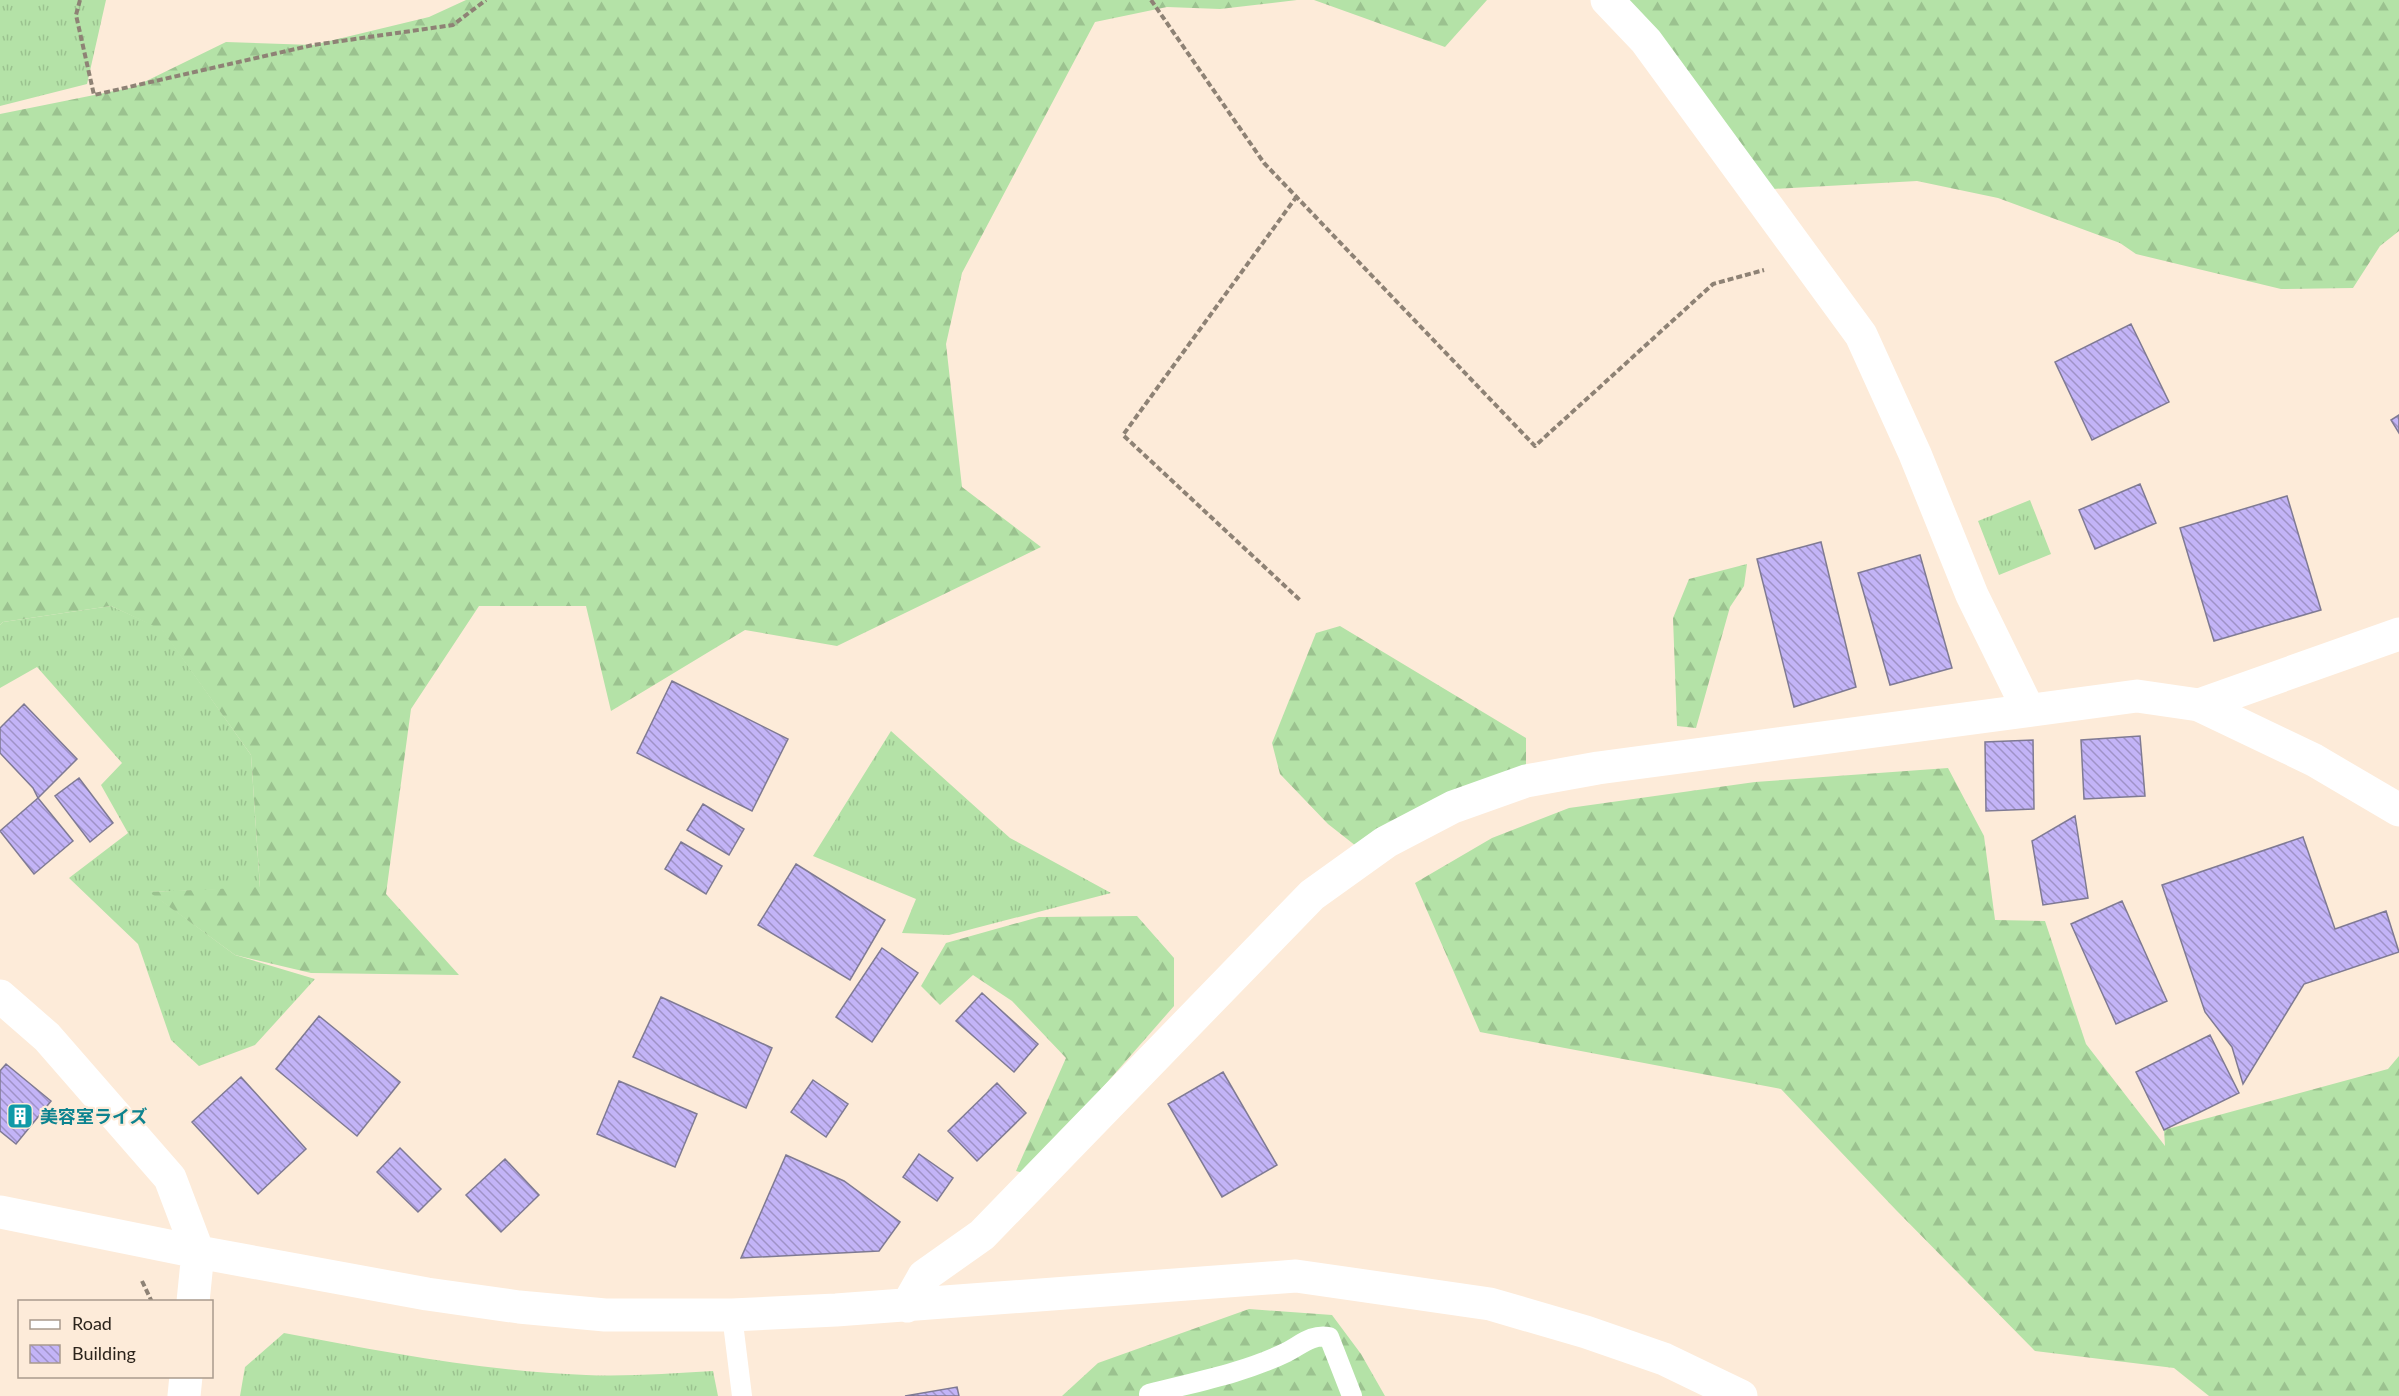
<svg xmlns="http://www.w3.org/2000/svg" width="2399" height="1396" font-family="Lato,'Noto Sans JP',sans-serif">
<style>
.grass{fill:url(#grass-tufts)}
.forest{fill:url(#forest-firs)}
.building{fill:url(#building-back-hatch);stroke:#7f7a93;stroke-width:1.5}
.lines{fill:none;stroke-linecap:round;stroke-linejoin:round}
.path{stroke:#8e8275;stroke-width:4;stroke-dasharray:6 3;stroke-linecap:butt}
.service{stroke:#fff;stroke-width:20}
.minor{stroke:#fff;stroke-width:33}
.tertiary{stroke:#fff;stroke-width:33}
.labels{text-anchor:middle;dominant-baseline:central;stroke-width:4.5;stroke-linejoin:round;paint-order:stroke}
.culture-label{font-size:18px;font-weight:bold;fill:#0d838f;stroke:#fdebd9;text-anchor:start}
</style>
<defs>
<pattern id="grass-tufts" width="24" height="20" patternUnits="userSpaceOnUse" patternTransform="scale(1.5)"><rect width="24" height="20" fill="#b4e2a7"/><path d="M3 7l-1-3M5 7V3M7 7l1-3M15 17l-1-3M17 17v-4M19 17l1-3" fill="none" stroke="#9bc28f"/></pattern>
<pattern id="forest-firs" width="22" height="20" patternUnits="userSpaceOnUse" patternTransform="scale(1.5)"><rect width="22" height="20" fill="#b4e2a7"/><path d="M5 1l3.5 6h-7zM16 11l3.5 6h-7z" fill="#9bc28f"/></pattern>
<pattern id="building-back-hatch" width="6" height="6" patternUnits="userSpaceOnUse" patternTransform="scale(1.5)"><rect width="6" height="6" fill="#c3b4f7"/><path d="M-1 5l2 2M0 0l6 6M5-1l2 2" fill="none" stroke="#9f92c7"/></pattern>
</defs>
<rect width="100%" height="100%" fill="#fdebd9"/>
<path class="grass" d="M0 0H106L87 84 0 106Z
M2030 500 2051 554 1999 575 1978 521Z
M111 606 162 629 251 755 260 888 150 892 235 955 315 979 255 1045 199 1066 171 1040 138 944 69 878 128 833 101 785 122 763 37 667 0 688V625L3 622Z
M891 731 1010 838 1111 893 949 935 902 933 916 899 813 856Z
M284 1333C383 1352 484 1371 586 1375 628 1377 671 1373 713 1371L718 1396H240L245 1367Z"/>
<path class="forest" d="M466 0H1297L1220 9 1167 7 1095 22 962 273 946 344 962 487 1041 547 837 646 745 630 611 711 586 606H479L411 709 386 894 459 975 311 973 235 955 149 892 260 887 251 755 162 630 111 606 3 622 0 625V114L134 87 226 42 313 45 429 17Z
M1314 0H1487L1445 47Z
M1602 0H2399V231L2380 246 2353 288 2281 289 2136 254 2120 243 1998 198 1917 181 1773 189Z
M1747 564 1744 586 1730 607 1696 728 1677 726 1673 618 1689 579Z
M1340 626 1526 738V781L1356 846 1328 824 1280 774 1272 743 1316 633Z
M1948 768 1984 836 1995 920 2045 921 2086 1044 2165 1146 2164 1130 2388 1069 2399 1056V1396H2209L2174 1368 2035 1351 1896 1210 1781 1089 1480 1032 1415 883 1492 838 1569 808 1755 782Z
M1137 916 1174 958V1006L1027 1174 1016 1171 1066 1058 1012 1001 973 975 940 1005 921 986 946 943 1039 917Z
M1249 1309 1332 1315 1361 1354 1385 1396H1062L1098 1363Z"/>
<path class="building" d="M2131 324 2169 402 2092 440 2055 362Z
M2399 415V433L2391 420Z
M2140 484 2156 523 2095 549 2079 510Z
M2287 496 2321 610 2214 641 2180 528Z
M1821 542 1856 687 1794 707 1757 559Z
M1920 555 1952 668 1890 685 1858 573Z
M672 681 788 739 752 811 637 753Z
M24 704 77 759 38 798 33 788 0 753V728Z
M2140 736 2145 796 2084 799 2081 740Z
M2033 740 2034 809 1986 811 1985 742Z
M79 778 113 823 90 842 55 796Z
M38 798 73 841 34 874 0 831Z
M703 804 744 829 729 855 687 830Z
M2075 816 2088 898 2043 905 2032 841Z
M2303 837 2335 929 2386 911 2399 952 2304 984 2243 1084 2232 1047 2205 1012 2162 885Z
M681 842 722 866 706 894 665 869Z
M796 864 885 920 850 980 758 925Z
M2122 901 2167 1001 2116 1024 2071 924Z
M882 948 918 973 872 1042 836 1017Z
M982 993 1038 1044 1014 1072 956 1021Z
M661 997 772 1048 746 1108 633 1057Z
M319 1016 400 1082 357 1136 276 1069Z
M2210 1035 2239 1093 2164 1130 2136 1072Z
M6 1064 51 1101 16 1144 0 1131V1071Z
M1223 1072 1277 1165 1222 1197 1168 1104Z
M241 1077 306 1149 258 1194 192 1122Z
M813 1080 848 1104 826 1137 791 1112Z
M619 1081 697 1114 675 1167 597 1134Z
M997 1083 1026 1113 977 1161 948 1131Z
M400 1148 441 1189 418 1212 377 1172Z
M919 1154 953 1178 937 1201 903 1177Z
M786 1155 844 1181 900 1222 879 1251 741 1258Z
M505 1159 539 1195 501 1232 466 1195Z
M957 1387 959 1396H905Z"/>
<g class="lines">
<path class="path" d="M80 0 76 15 94 95 313 45 453 25 486 0
M1151 0 1264 163 1535 446 1713 284 1764 270
M1297 196 1123 435 1301 601
M142 1281 152 1302"/>
<path class="service" d="M732 1315 742 1396
M1149 1394C1195 1382 1244 1373 1287 1352 1302 1344 1312 1334 1329 1337L1352 1396"/>
<path class="minor" d="M1607 0 1646 41 1861 335 1915 454 1972 595 2028 709
M2199 705 2399 634
M0 996 47 1037 170 1178 198 1252"/>
<path class="tertiary" d="M0 1212 198 1252 427 1294 519 1307 605 1315H732L836 1310 1296 1276 1490 1304 1586 1332 1664 1359 1741 1396
M193 1302 198 1252
M907 1306 924 1276 982 1235 1312 895 1386 842 1453 807 1526 781 1598 768 2137 696 2199 705 2314 760 2399 810
M184 1396 186 1376"/>
</g>
<defs>
<symbol id="building-square" viewBox="-11 -11 22 22"><rect x="-9" y="-9" width="18" height="18" rx="4" fill="#0f9aa8" stroke="#fdebd9"/><path d="M-4-6H4V6H1V3H-1V6H-4ZM-2.5-4.3h1.7v1.8h-1.7ZM.8-4.3h1.7v1.8H.8ZM-2.5-1h1.7V.8h-1.7ZM.8-1h1.7V.8H.8Z" fill="#fff"/></symbol>
</defs>
<g fill-rule="evenodd">
<use href="#building-square" x="5" y="1101" width="30" height="30"/>
</g>
<g class="labels">
<g class="culture-label">
<text x="40" y="1116">美容室ライズ</text>
</g>
</g>
<rect x="18" y="1300" width="195" height="78" fill="#fdebd9" stroke="#a99b8d" stroke-width="1.5"/>
<rect x="30" y="1320" width="30" height="9" fill="#ffffff" stroke="#a99b8d" stroke-width="1.5"/>
<text x="72" y="1330" font-size="18" fill="#2c241c">Road</text>
<rect x="30" y="1345" width="30" height="18" fill="url(#building-back-hatch)" stroke="#a99b8d" stroke-width="1.5"/>
<text x="72" y="1360" font-size="18" fill="#2c241c">Building</text>
</svg>
